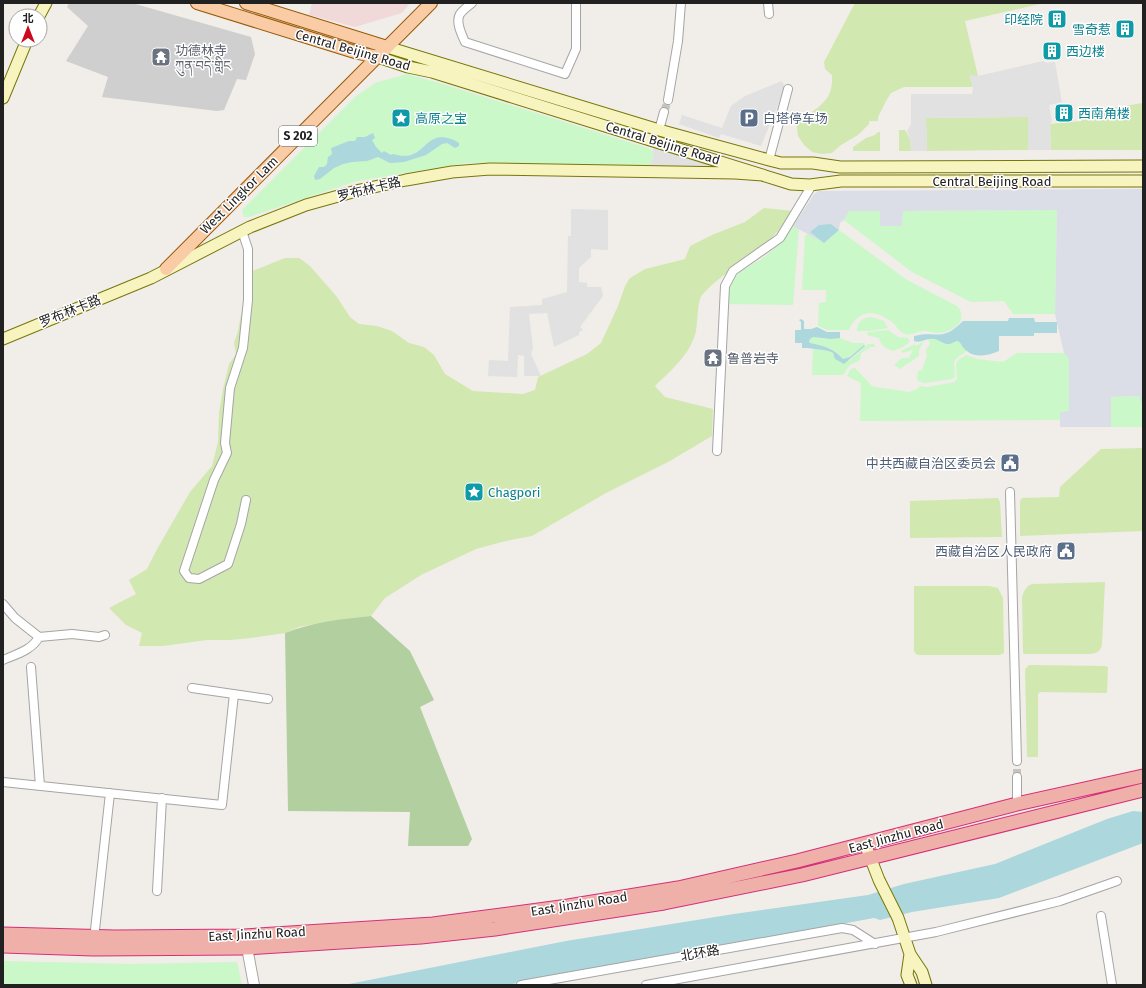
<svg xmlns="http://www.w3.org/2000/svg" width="1146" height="988" font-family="'Fira Sans','Noto Sans SC','Noto Serif Tibetan',sans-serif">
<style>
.commercial{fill:#f1d9da}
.religious{fill:#cfcfcf}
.grass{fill:#d2e8b1}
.forest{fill:#b2cf9f}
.park{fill:#caf8c8}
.parking{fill:#e1e1e1}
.plaza{fill:#dcdee7}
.water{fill:#abd7dd}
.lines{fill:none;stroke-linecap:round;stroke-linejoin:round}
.minor-tunnel{stroke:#c7c4c0;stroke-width:8;stroke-dasharray:8 4;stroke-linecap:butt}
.minor-casing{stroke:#a5a5a5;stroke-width:10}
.tertiary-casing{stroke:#a5a5a5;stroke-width:12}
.secondary-casing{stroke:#777709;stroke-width:13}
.primary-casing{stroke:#995806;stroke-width:14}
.trunk-casing{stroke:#d52f7a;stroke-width:15}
.minor{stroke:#fff;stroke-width:8}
.tertiary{stroke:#fff;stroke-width:10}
.secondary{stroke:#f8f4c0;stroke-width:11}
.primary{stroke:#f9cca6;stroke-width:12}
.trunk{stroke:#efb0a9;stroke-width:13}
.labels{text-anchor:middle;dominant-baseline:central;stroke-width:3;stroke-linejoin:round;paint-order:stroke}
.shield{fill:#fff;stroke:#646464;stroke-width:1}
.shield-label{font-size:12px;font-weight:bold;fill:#212121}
.culture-label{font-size:13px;fill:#0d838f;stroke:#fff;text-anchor:start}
.worship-label{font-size:13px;fill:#5b616d;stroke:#fff;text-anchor:start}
.street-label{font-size:13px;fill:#212121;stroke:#fff}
.service-label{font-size:13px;fill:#4e5e75;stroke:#fff;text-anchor:end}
</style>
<rect width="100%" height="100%" fill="#f1ede8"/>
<path class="commercial" d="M312 3H410L402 13 355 27 309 15Z"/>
<path class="religious" d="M69 3H132L251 37 255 54 246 80 237 79 224 110 217 111 102 97 108 77 66 61 88 26 67 7Z"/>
<path class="grass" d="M855 3H1040V4L965 21 978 76H970L973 87H904L891 93 886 101 878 117V121H869V124L858 135 841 145 832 153 822 154 812 152 804 145 798 136 796 120 801 114 808 115C824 103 833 98 832 75L825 69 824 62Z
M1143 103V150H1051L1050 124 1081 121V113Z
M1028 117V150L927 151 926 118Z
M899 130H905L910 139 911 151H899Z
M878 132H880V151H853V147L866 138 875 135Z
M764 208 793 211C781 231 763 247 744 261 730 271 714 281 702 295 697 301 698 322 696 331 691 354 671 370 655 386L665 397 713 409 712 436 668 462 606 493 532 536 506 541 476 549 421 575 385 598 371 616 319 623 299 627 285 633 251 638 230 640H207L163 646H139L142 633 126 625 109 608 136 594 129 580 147 569 156 551 190 492 212 466 218 442 219 413 223 389 229 364 236 354 234 343 238 331 245 293V274L285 258H299L310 266 337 297 350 317 359 324 377 326 392 331 409 343 424 347 434 355 445 374 473 391 523 394 535 390 538 377 587 354 601 343 618 306 625 286 630 278 645 269 685 259 690 246 712 235 745 222Z
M1143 448V531L1020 536V501L1022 498 1059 497 1060 487 1101 449Z
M998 498 1000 502 1002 537 910 538V501Z
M1105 582 1102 644C1101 651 1097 653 1091 654H1025L1023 653 1022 597C1024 591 1026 586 1032 584Z
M914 586H989L998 588 1003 598 1004 653 1000 655H919L916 654 914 651Z
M1029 665 1105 666 1108 667 1107 693 1040 692 1038 694V757H1027L1025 669Z"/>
<path class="forest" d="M371 616 410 651 434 700 420 707 472 839 468 846H408L410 812 288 811 285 633C313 622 341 619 371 616Z"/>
<path class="park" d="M407 74 443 84 648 148 654 151C653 157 652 163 647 166L467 163 357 181 249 217H244L242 210 355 97 375 83Z
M1057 210 1055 314H1013L1004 301 971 302 912 272 844 220 849 211H880L902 226V211Z
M793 226 799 228 793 305 726 304C728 298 728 291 731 285 737 269 756 264 768 254 778 246 785 235 793 226Z
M839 230 907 280 957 306C962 311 963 317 959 323 954 329 946 333 937 333 933 333 929 331 925 331 918 330 912 336 905 334 899 332 897 327 894 324 888 318 879 314 872 313 861 312 852 321 849 330H828L818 326 819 303 826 302V290H802L805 236 810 232 824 243Z
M871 317 884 321 888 328 868 331H857C857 322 862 318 871 317Z
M888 330 898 337 908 338 910 342 903 347 893 351C885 348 881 346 879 338L867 335V333L869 332Z
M813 337 824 339 840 338 853 343H865V344L850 357 843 359C834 348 823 346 810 343L809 341 810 339Z
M928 339H934L949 344 958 341 967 351C949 363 955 359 955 377L952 379 924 383 918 381 917 378 918 371 922 370 927 356 926 350 930 344Z
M924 341 919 350V356L900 369 894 365 902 358H909L913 350 902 353 901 351 915 344 916 346Z
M868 344H874L875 347H871L861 353 860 359 857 362 850 365 843 375H812L813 348C819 350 829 350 834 354V357L849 361Z
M1017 353H1064L1069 358V412H1060V420L860 421 861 383 847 376 851 369 855 368 872 386 875 387 910 392 917 389 920 386 927 387 955 382 957 379 956 366 957 361 966 355 977 359 1003 362Z
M1139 396 1143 408V427H1111V397Z
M3 961 130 964 237 962 242 985H3Z"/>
<path class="parking" d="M1043 61 1047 63 1055 62 1062 102 1049 105 1052 122 1050 124 1051 150H1028V117L926 118 927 151H911L910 139 907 131 911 124V94H972L973 87 970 75 978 76Z
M782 81 785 88 761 146 721 134 719 138 679 124 682 115 722 128 730 108 732 105 745 96Z
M654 142 712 159 709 167 643 168 650 164 653 157V147Z
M571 209 608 210V250L591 249V257L579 268V282L587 283V287H601L603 296 580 327 583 330 579 332V335L554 347 547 313 529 314 533 348 531 354 541 376H524V356L518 355 517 377 488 376 489 360 508 361 510 307 542 305V299L567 292 568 236H571Z"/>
<path class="plaza" d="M1143 189V408L1139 396 1111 397V427H1060V412L1069 411V359L1064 353 1055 314 1057 210 903 211 902 226H880V211H849L844 220 840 223 839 230 831 224 810 232 824 243 793 226 814 194 819 191Z"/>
<path class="water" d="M373 133 375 138 372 140 376 147 382 153 384 151 391 155 392 154C398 155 404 157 411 155 419 152 423 147 429 142 437 134 451 137 459 143V146L455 148 447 143 442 144 426 155 404 162 390 163 378 157 367 161 352 162 343 164 334 168 320 179 315 180 314 176 319 167H324L327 164 328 157 332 154 331 148 349 141H355L357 137H365Z
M831 224 839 230 824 243 810 232 819 225Z
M1009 318H1034L1035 322H1057V333H1034V336H999V351C989 355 976 359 967 351 963 349 962 344 958 341 955 341 952 344 949 344 942 344 937 337 929 339 923 340 921 343 914 341V336C938 330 941 343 963 321H1008Z
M801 319 804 321V329H811L817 327 827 332H840V338L830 339 813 337 810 339 809 341 810 343C824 346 833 348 843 359L850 357 864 345 865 346 844 364 835 359C834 357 834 355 833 353 831 350 807 348 802 348V343H795V330H801V322L799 320Z
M1133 811 1143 812V843L999 898 912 912 880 920 874 918 506 985H344L566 941 734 914 868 895 904 884 995 864 1107 819Z"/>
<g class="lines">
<path class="minor-tunnel" d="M664 112 668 100
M1017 777V761"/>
<defs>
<path id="minor" d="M472 3C468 6 463 10 460 14 455 22 462 35 465 42L565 74 576 49V3
M768 3 769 14
M668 100 678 41 681 3
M659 130 664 112
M769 160 788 89
M242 231 248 249V300L243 348 230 388 225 443 227 453 214 480 184 571 189 578 199 579 228 564 241 524 246 500
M717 451 725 286 733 271 780 238 812 185
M1010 492 1017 761
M3 604 15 618 39 637 72 634 99 637 105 635
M3 660C17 654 32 650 39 637
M31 667 40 786
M192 688 268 699
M1017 777V804
M3 782 222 805 234 694
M157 891 162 798
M1101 916 1112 985
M94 939 110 793
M521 985 842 928 853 930 875 944
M646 985 936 932 1060 901 1117 881"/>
<path id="tertiary" d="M246 942 254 985"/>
<path id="secondary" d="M39 16 46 3
M387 47 659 130 769 160 781 163H813L840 167 1143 166
M378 57 408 67 432 72 791 184 810 185 841 181H1143
M3 98 27 40
M3 339 151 278 250 227 306 205 360 190 406 180 452 172 490 169 735 173 763 175
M865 844 879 880 898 918 910 954 922 972 926 985
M910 954 907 975 911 985"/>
<path id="primary" d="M197 3 358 53 378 57
M246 3 387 47
M166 269 431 3"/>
<path id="trunk" d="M3 934 115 937 244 936 433 924 568 906 678 888 797 861 1017 804 1143 776
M3 946 93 949 247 948 421 937 495 929 664 903 802 875 1143 790"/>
</defs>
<use href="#minor" class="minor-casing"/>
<use href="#tertiary" class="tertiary-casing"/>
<use href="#secondary" class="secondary-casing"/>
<use href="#primary" class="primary-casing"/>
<use href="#trunk" class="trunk-casing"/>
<use href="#minor" class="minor"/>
<use href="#tertiary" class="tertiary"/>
<use href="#secondary" class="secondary"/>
<use href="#primary" class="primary"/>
<use href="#trunk" class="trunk"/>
</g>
<defs>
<symbol id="building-square" viewBox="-11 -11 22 22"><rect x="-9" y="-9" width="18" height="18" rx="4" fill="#0f9aa8" stroke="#fff"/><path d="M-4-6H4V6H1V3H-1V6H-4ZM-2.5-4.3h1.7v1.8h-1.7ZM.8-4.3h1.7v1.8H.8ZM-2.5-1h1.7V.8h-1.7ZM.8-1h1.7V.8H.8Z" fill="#fff"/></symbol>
<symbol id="temple-square" viewBox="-11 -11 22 22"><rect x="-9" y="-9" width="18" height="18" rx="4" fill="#6b7280" stroke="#fff"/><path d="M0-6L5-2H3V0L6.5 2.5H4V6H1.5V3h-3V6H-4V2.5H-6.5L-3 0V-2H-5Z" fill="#fff"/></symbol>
<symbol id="sight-square" viewBox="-11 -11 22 22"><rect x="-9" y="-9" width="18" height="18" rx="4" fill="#0f9aa8" stroke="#fff"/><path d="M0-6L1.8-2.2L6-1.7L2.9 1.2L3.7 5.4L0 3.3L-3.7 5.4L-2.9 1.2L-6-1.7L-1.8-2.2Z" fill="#fff"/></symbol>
<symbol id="parking-square" viewBox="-11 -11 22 22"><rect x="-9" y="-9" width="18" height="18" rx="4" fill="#5c6f8a" stroke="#fff"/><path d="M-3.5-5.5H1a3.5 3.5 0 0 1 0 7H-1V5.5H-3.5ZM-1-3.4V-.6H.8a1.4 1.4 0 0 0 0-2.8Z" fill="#fff"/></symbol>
<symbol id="civic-square" viewBox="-11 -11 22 22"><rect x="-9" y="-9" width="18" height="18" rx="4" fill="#5c6f8a" stroke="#fff"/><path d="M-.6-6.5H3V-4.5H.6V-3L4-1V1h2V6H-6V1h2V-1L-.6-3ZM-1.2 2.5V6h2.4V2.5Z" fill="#fff"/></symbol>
</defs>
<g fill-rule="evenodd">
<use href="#building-square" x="1046" y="8" width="22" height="22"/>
<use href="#building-square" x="1114" y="18" width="22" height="22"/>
<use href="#building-square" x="1041" y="40" width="22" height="22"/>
<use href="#temple-square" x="150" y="46" width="22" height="22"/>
<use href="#building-square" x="1053" y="102" width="22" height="22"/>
<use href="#sight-square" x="390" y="107" width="22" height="22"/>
<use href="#parking-square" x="738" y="107" width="22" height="22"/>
<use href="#temple-square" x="702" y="347" width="22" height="22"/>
<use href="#civic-square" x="999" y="452" width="22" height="22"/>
<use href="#sight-square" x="463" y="481" width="22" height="22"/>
<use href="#civic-square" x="1055" y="540" width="22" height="22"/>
</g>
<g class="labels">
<rect class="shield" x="279" y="126" width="38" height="20" rx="3"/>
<g class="shield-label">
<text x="298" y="136">S 202</text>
</g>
<g class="culture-label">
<text x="1043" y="19" text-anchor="end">印经院</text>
<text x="1111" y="29" text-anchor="end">雪奇惹</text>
<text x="1066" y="51">西边楼</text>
<text x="1078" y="113">西南角楼</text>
<text x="415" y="118">高原之宝</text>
<text x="488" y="492">Chagpori</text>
</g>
<g class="worship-label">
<text x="175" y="50">功德林寺<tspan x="175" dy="15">ཀུན་བདེ་གླིང</tspan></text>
<text x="727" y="358">鲁普岩寺</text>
</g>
<g class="street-label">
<text transform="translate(353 50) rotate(16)">Central Beijing Road</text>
<text transform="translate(663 143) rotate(17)">Central Beijing Road</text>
<text x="992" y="181">Central Beijing Road</text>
<text transform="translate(369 189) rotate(-14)">罗布林卡路</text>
<text transform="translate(239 195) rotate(-45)">West Lingkor Lam</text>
<text transform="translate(70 311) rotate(-22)">罗布林卡路</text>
<text transform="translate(896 836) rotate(-15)">East Jinzhu Road</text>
<text transform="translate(579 904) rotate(-9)">East Jinzhu Road</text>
<text transform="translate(257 934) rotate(-3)">East Jinzhu Road</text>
<text transform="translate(700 953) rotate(-10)">北环路</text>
</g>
<g class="service-label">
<text x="763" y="118" text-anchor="start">白塔停车场</text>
<text x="996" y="463">中共西藏自治区委员会</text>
<text x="1052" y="551">西藏自治区人民政府</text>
</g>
</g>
<rect width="1146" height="988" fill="none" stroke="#212121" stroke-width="8"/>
<g transform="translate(28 28)"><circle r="19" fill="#ffffff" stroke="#a6a6a6"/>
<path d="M0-3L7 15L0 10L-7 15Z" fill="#cb081d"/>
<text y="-6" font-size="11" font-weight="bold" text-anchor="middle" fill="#212121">北</text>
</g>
</svg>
